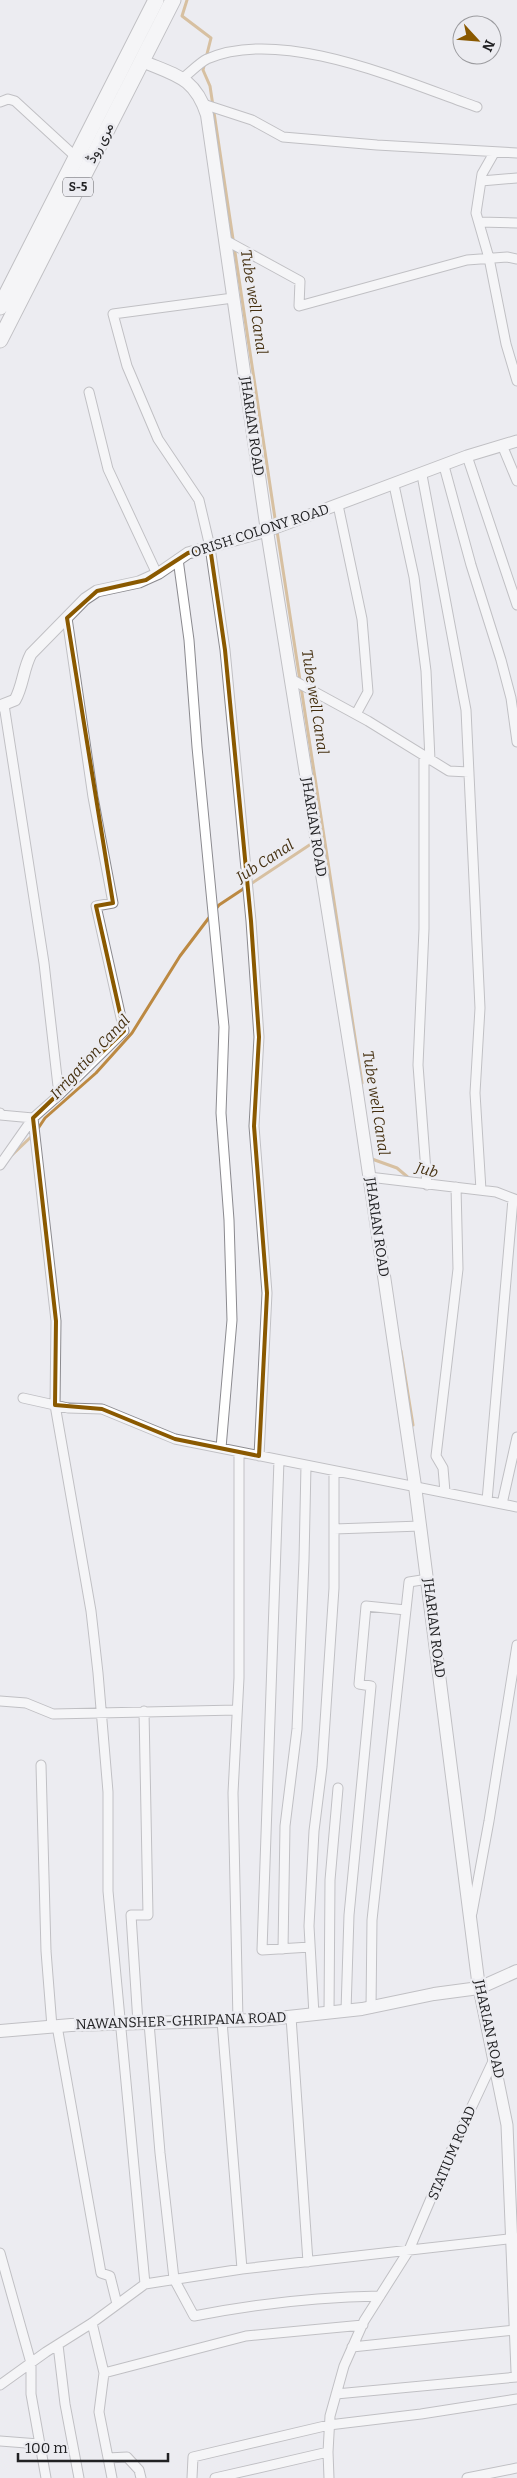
<svg xmlns="http://www.w3.org/2000/svg" width="517" height="2478" font-family="Bitter,Vazirmatn,serif">
<style>
.lines{fill:none;stroke-linecap:round;stroke-linejoin:round}
.stream{stroke:#bc8942;stroke-width:3}
.minor-casing{stroke:#8b8a8f;stroke-width:11}
.tertiary-casing{stroke:#8b8a8f;stroke-width:13}
.secondary-casing{stroke:#8b8a8f;stroke-width:14}
.primary-casing{stroke:#8b8a8f;stroke-width:17}
.minor{stroke:#fff;stroke-width:9}
.tertiary{stroke:#fff;stroke-width:11}
.secondary{stroke:#fff;stroke-width:12}
.primary{stroke:#fff;stroke-width:15}
.marked{fill:none;stroke:#8a5900;stroke-width:4;stroke-linejoin:round}
.labels{text-anchor:middle;dominant-baseline:central;stroke-width:5;stroke-linejoin:round;paint-order:stroke}
.shield{fill:#ececf1;stroke:#5f5f62;stroke-width:1}
.shield-label{font-size:12px;font-weight:bold;fill:#222224}
.street-label{font-size:14px;fill:#222224;stroke:#ececf1}
.water-label{font-size:15px;font-style:italic;fill:#453010;stroke:#ececf1}
</style>
<rect width="100%" height="100%" fill="#ececf1"/>
<g class="lines">
<path class="stream" d="M187 0 182 16 211 38 203 70 210 86 276 525
M277 531 362 1083
M215 910 219 905 314 842
M37 1130 45 1118 96 1073 132 1033 180 956 211 915
M12 1155 33 1135
M372 1159 397 1168 410 1179
M401 1351 413 1425"/>
<defs>
<path id="minor" d="M183 78C191 72 199 63 207 59 282 26 405 82 477 107
M0 102 8 99 15 101 77 158
M203 104 252 120 283 137 377 145 517 153
M494 153 482 174 476 213 489 258 506 344 517 381
M481 181 517 178
M479 222 517 223
M225 240 300 281 299 306 467 260 507 257 517 259
M233 298 113 314 127 366 158 439 199 500 210 547 225 650 251 921 259 1037 254 1126 267 1293 259 1456
M89 392 108 469 157 574
M502 445 517 481
M467 456 517 605
M444 466 471 565 501 660 511 698 517 742
M422 475 466 710 480 1008 475 1093 481 1190
M394 485 414 577 426 671 430 760
M338 505 362 619 368 692 356 714
M178 559 189 640 197 747 224 1027 221 1113 229 1220 232 1320 221 1448
M291 679 368 721 449 771 469 772
M424 755V929L418 1065 427 1185
M59 1095 124 1031 96 906 113 903 93 797 67 618
M0 1113V1115L33 1118 59 1095 44 963 4 705
M33 1118 56 1321 55 1405 91 1611 98 1673 108 1792V1891L145 2284
M0 1165 33 1118
M369 1177 496 1192 517 1200
M23 1398 68 1408 102 1409 175 1439 517 1507
M279 1460 262 1950 310 1947
M445 1492 443 1468 436 1456 458 1269 456 1187
M487 1501 513 1199
M502 1504 517 1437
M334 1529 421 1526
M0 1701 26 1703 53 1714 237 1710
M41 1765 46 1951 52 2027
M472 1913 489 1821 517 1645
M283 1949 285 1826 297 1729 304 1560 306 1465
M371 2008 372 1920 409 1582 428 1579
M346 2011 349 1915 371 1686 359 1684 366 1606 406 1610
M329 2013 330 1880 338 1788
M314 2015 309 1926 314 1831 322 1767 334 1588V1471
M291 2017 308 2262
M222 2021 242 2269
M238 2021 233 1793 239 1678V1452
M138 2023 131 1915H148L144 1711
M149 2023 160 2153 174 2279 194 2316C255 2304 317 2297 380 2296
M57 2026 101 2273 110 2276 117 2304
M0 2253 31 2363V2394L46 2478
M92 2323 104 2373
M58 2345 65 2404 79 2478
M352 2347 515 2330
M0 2385 46 2352 92 2323 145 2284 242 2269 517 2238
M336 2394 517 2377
M0 2441 39 2444
M108 2458 127 2457 139 2470 141 2478
M112 2478 99 2412 104 2373 246 2336 363 2325
M192 2478 193 2457 329 2425 421 2414 517 2399
M215 2478 328 2452
M329 2478 328 2452 330 2416 344 2366 364 2321 409 2250 452 2149 495 2057
M467 2478 517 2468"/>
<path id="tertiary" d="M0 706 15 700C23 686 23 669 31 654L85 599 97 591 139 582 159 573 188 553 267 531 467 456 517 441
M479 1988 507 2125 517 2371"/>
<path id="secondary" d="M142 61C175 75 195 77 207 115L267 531 356 1086 415 1486 479 1988
M0 2031 71 2025 260 2020 362 2009 434 1994 479 1988 517 1971"/>
<path id="primary" d="M0 307 156 0
M0 340 173 0"/>
</defs>
<use href="#minor" class="minor-casing"/>
<use href="#tertiary" class="tertiary-casing"/>
<use href="#secondary" class="secondary-casing"/>
<use href="#primary" class="primary-casing"/>
<use href="#minor" class="minor"/>
<use href="#tertiary" class="tertiary"/>
<use href="#secondary" class="secondary"/>
<use href="#primary" class="primary"/>
</g>
<path d="M0 0H517V2478H0ZM210 547 225 650 251 921 259 1037 254 1126 267 1293 259 1456 175 1439 102 1409 55 1405 56 1321 33 1118 124 1031 96 906 113 903 67 618 97 591 146 580 188 553Z" fill="#ececf1" fill-opacity=".55" fill-rule="evenodd"/>
<path class="marked" d="M210 547 225 650 251 921 259 1037 254 1126 267 1293 259 1456 175 1439 102 1409 55 1405 56 1321 33 1118 124 1031 96 906 113 903 67 618 97 591 146 580 188 553Z"/>
<g class="labels">
<rect class="shield" x="63" y="177.5" width="30" height="19" rx="4"/>
<g class="shield-label">
<text x="78" y="187">S-5</text>
</g>
<g class="street-label">
<text transform="translate(100 143) rotate(-63)">مری روڈ</text>
<text transform="translate(252 426) rotate(82)">JHARIAN ROAD</text>
<text transform="translate(260 531) rotate(-18)">ORISH COLONY ROAD</text>
<text transform="translate(314 827) rotate(81)">JHARIAN ROAD</text>
<text transform="translate(377 1227) rotate(82)">JHARIAN ROAD</text>
<text transform="translate(434 1628) rotate(83)">JHARIAN ROAD</text>
<text transform="translate(181 2021) rotate(-2)">NAWANSHER-GHRIPANA ROAD</text>
<text transform="translate(489 2029) rotate(78)">JHARIAN ROAD</text>
<text transform="translate(452 2153) rotate(-67)">STATIUM ROAD</text>
</g>
<g class="water-label">
<text transform="translate(254 302) rotate(81)">Tube well Canal</text>
<text transform="translate(315 702) rotate(81)">Tube well Canal</text>
<text transform="translate(265 861) rotate(-33)">Jub Canal</text>
<text transform="translate(90 1057) rotate(-47)">Irrigation Canal</text>
<text transform="translate(376 1103) rotate(81)">Tube well Canal</text>
<text transform="translate(427 1170) rotate(16)">Jub</text>
</g>
</g>
<g transform="translate(477 40) rotate(116)"><circle r="24" fill="#ececf1" stroke="#9b9b9f"/>
<path d="M0-4L9 19L0 12L-9 19Z" fill="#8a5900"/>
<text y="-8" font-size="14" font-weight="bold" text-anchor="middle" fill="#222224">N</text>
</g>
<path d="M18 2453v8h150v-8" fill="none" stroke="#222224" stroke-width="2.5"/>
<text x="25" y="2453" font-size="15" fill="#222224" stroke="#ececf1" stroke-width="4" paint-order="stroke">100 m</text>
</svg>
